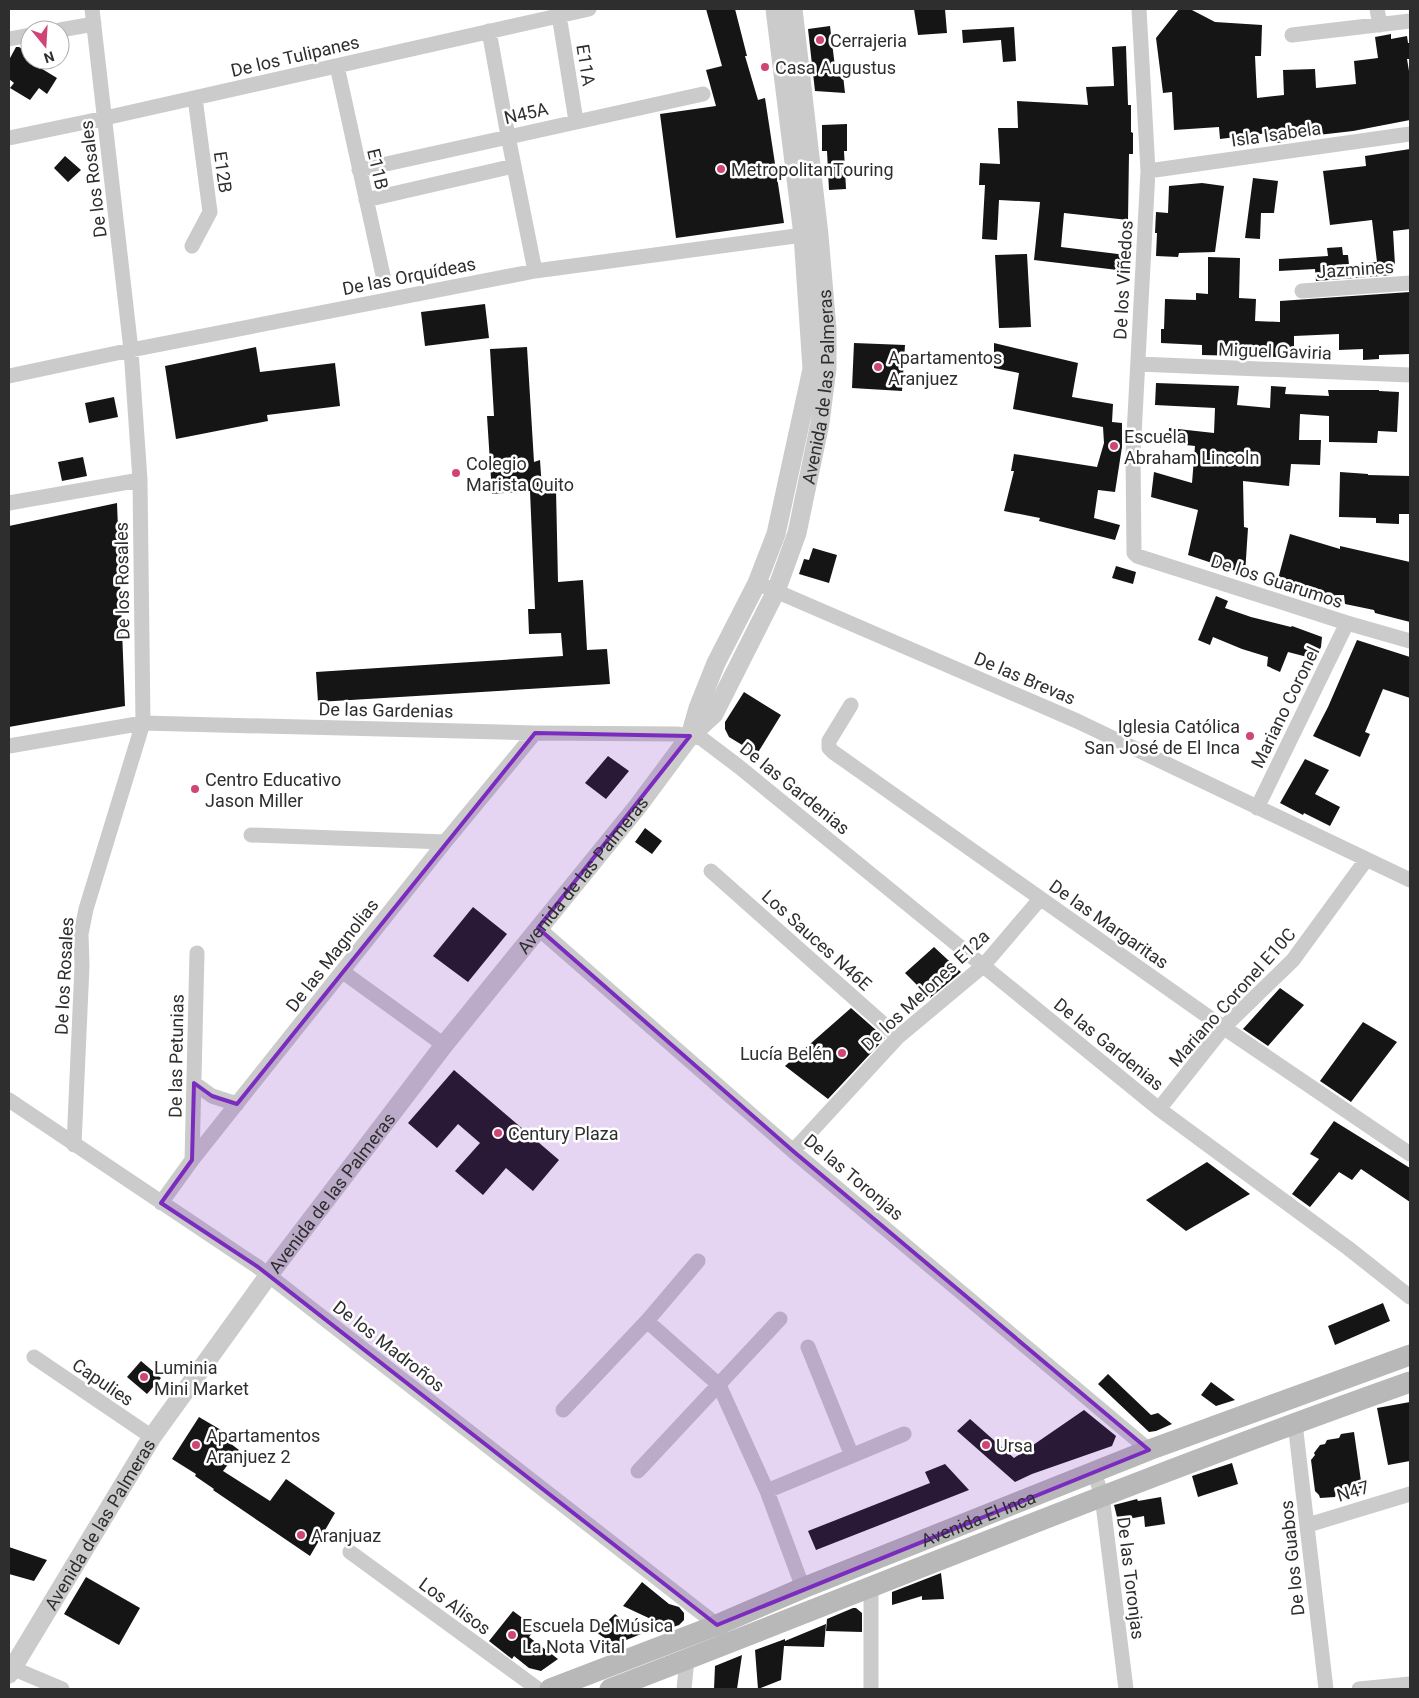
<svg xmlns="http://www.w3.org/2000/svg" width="1419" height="1698" font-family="Roboto,sans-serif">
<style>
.building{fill:#151515}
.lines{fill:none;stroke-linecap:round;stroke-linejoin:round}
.minor{stroke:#cbcbcb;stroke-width:15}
.tertiary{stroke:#cbcbcb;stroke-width:19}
.secondary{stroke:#b8b8b8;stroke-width:21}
.marked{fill:#7b2cbf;fill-opacity:0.2;stroke:#7b2cbf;stroke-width:4;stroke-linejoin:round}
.poi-dot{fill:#d04476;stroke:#fff;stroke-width:2}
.labels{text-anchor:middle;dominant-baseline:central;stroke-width:5;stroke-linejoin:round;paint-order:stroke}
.poi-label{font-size:18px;fill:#2e2e2e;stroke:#fff;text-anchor:start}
.street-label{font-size:18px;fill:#2e2e2e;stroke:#fff}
</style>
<rect width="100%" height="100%" fill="#fff"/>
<path class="building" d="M706 9H735L747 56H745L758 100 765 98 784 223 676 238 660 114 716 106 706 70 722 66Z
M914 9H945L947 33 918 35Z
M1179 9H1190L1215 22 1262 25 1261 56H1255L1257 98 1284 95 1283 70 1315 69 1316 88 1356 84 1354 61 1378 58 1375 37 1391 34V39L1407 36 1408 43H1410V59H1407L1410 77V120L1353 131 1292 138V140L1277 143V132L1220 139 1219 127 1174 130 1172 92 1163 93 1156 38Z
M830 26 835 67 842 66 845 93 815 91 808 29Z
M1014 27 1016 61 1003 62 1001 40 963 43 962 30Z
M1126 46 1128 105H1131V132L1133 133V154H1129L1128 220 1064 213 1061 247 1126 255V271L1034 260 1040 202 999 200 997 240 982 239 985 185H979L980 163 1000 164 998 128H1018L1017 101 1088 105 1086 87 1114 86 1112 47Z
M16 47H19L30 54V60H37L34 64 57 78 47 94 39 88 30 100 10 88 14 83 9 79V60Z
M847 124V151H844L846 189 829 190 827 151H822V125Z
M1410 149V229L1393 231 1395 265H1391L1392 275 1316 281 1315 269 1279 271V259L1328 256 1327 248 1342 247 1343 255H1348L1349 265 1377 262 1372 220 1330 225 1323 171 1366 166 1365 156Z
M65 156 81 170 68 182 54 168Z
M1253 178 1278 181 1274 213H1261L1260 239 1245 238Z
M1202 183 1224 186 1215 252 1179 253 1178 257 1156 256 1157 233H1155L1156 212 1168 213 1169 186Z
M1027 254 1031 327 999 328 995 255Z
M1208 257 1240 258 1239 298 1256 299 1255 321 1280 322V301L1410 292V354L1379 355V359L1363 360V349L1339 350V334L1294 336V347H1279V357L1202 355V345L1161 343V329H1164L1165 299 1196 300V293L1208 294Z
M485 304 489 338 425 346 421 312Z
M854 343 905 345 902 391 852 388Z
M994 343 1078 363 1072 397 1113 404 1112 422 1122 423V447L1115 492 1098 490 1094 518 1120 525 1115 540 1039 521 1040 518 1004 511 1014 471H1011L1014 454 1097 467 1104 443 1103 427 1013 409 1019 373 994 368Z
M256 347 260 372 335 363 340 406 267 415 268 421 176 439 165 366Z
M527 347 534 462 540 460 542 489H556L558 582 583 580 587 650 607 649 610 684 318 702 316 672 563 656 561 633 529 634 528 609H535L530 491 492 494 487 416H494L490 349Z
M1156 383 1239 386 1237 405 1270 408 1271 386 1286 387 1285 394 1329 396 1328 390H1379V391L1399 392 1397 432 1378 431 1377 443 1329 442V416L1300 414 1299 440H1321L1320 465 1291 464 1289 486 1243 481 1244 527 1248 528 1245 574 1188 555 1198 510 1151 497 1154 472 1192 483 1195 446 1168 443 1169 428 1214 433 1215 408 1155 405Z
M114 397 118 417 89 423 85 403Z
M83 457 87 476 62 481 58 462Z
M1340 472 1368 474V475L1410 476V514H1399V524L1376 523V518L1339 517Z
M117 503 125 706 9 727V526Z
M1290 534 1340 549V546L1410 562V622L1375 613 1374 610 1345 604 1344 595 1319 596V591L1278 579Z
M813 548 837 555 829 583 799 574 804 559 809 560Z
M1116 566 1136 572 1133 584 1112 578Z
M1216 596 1228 601 1225 608 1251 617 1291 627 1292 626 1322 637 1321 647 1315 659 1288 652 1280 672 1267 666 1268 657 1242 649 1213 637 1210 645 1198 640Z
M1357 640 1410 657V698L1383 689 1365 732 1370 734 1360 757 1313 736 1328 707Z
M744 692 781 715 757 754 729 737 725 729V722Z
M608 756 629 771 606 799 585 783Z
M1305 759 1329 770 1315 794 1340 807 1330 826 1304 813 1303 815 1280 803Z
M645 828 662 841 652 854 635 842Z
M473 907 507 934 468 982 433 956Z
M934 947 961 972 930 998 905 973Z
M1280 988 1304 1005 1268 1046 1243 1029Z
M851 1008 885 1038 828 1099 785 1066Z
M1363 1022 1397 1042 1351 1102 1320 1081Z
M454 1070 559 1160 533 1191 506 1168 483 1195 455 1171 480 1143 458 1124 437 1148 408 1123Z
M1334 1121 1410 1168V1202L1361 1169 1352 1180 1339 1172 1310 1207 1292 1194 1319 1159 1310 1154Z
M1207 1162 1250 1194 1186 1231 1146 1200Z
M1383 1303 1390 1321 1335 1345 1328 1326Z
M141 1361 161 1378 147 1394 127 1377Z
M1108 1374 1151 1415 1158 1413 1172 1424 1156 1431 1149 1432 1098 1384Z
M1211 1382 1235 1400 1216 1406 1201 1395Z
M1410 1402V1461L1388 1465 1377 1408Z
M1084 1410 1116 1436 1112 1446 1032 1474 1015 1482 957 1431 970 1419 1014 1458Z
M199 1417 221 1430 218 1434 239 1450 223 1471 270 1501 286 1479 335 1513 310 1556 213 1490 214 1489 195 1476 196 1474 172 1459Z
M1354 1432 1362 1488 1336 1493 1335 1497 1320 1498 1319 1495 1315 1491 1311 1460 1315 1455 1314 1453 1320 1445 1325 1444 1327 1440 1339 1438 1341 1434Z
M1232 1463 1238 1484 1198 1497 1192 1476Z
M945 1464 969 1490 816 1550 808 1531 930 1483 925 1472Z
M1161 1497 1165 1524 1145 1527 1144 1516 1118 1521 1114 1505 1137 1499 1138 1501Z
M9 1547 47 1560 34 1581 9 1574Z
M941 1573 944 1599 922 1600V1596L892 1605V1592Z
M86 1577 140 1608 119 1645 64 1614Z
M642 1582 669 1604 679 1607 684 1613V1620L679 1625 670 1628 623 1606Z
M853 1608H856L862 1613V1632L826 1631 827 1619Z
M513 1611 536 1628 529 1637 558 1659 541 1671 529 1668 514 1656 512 1659 489 1641Z
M615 1614 620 1618 641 1634 614 1645 596 1632Z
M826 1624 824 1647 784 1646 781 1680 758 1689 755 1650 785 1639V1641Z
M742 1655 737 1689H714L715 1666Z"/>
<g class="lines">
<path class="minor" d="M1139 9 1148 171 1133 454 1134 553 1137 556 1347 623 1410 641
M1377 9 1380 25
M559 15 576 121
M60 30 94 24
M489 31 508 136 535 271
M1292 35 1410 21
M9 39 30 35
M337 66 384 280
M9 138 105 118 589 9
M359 170 703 94
M1148 171 1410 134
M366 200 514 166
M192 246 210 212 195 98
M1302 291 1410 283
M1138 364 1410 375
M9 376 131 350 535 271 803 235H813
M9 503 140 480
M757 583 1077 721 1410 880
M851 705 829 741V748L833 752 1217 1023 1410 1154
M9 746 143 723 535 733 677 734 701 738 738 766 1159 1109 1348 1248 1410 1297
M1257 808 1347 623
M251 835 445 842
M711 871 898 1037
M538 928 793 1151 1149 1450
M343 972 444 1045
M194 1083 212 1096 237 1104
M9 1100 258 1267 717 1625 720 1632
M1159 1109 1224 1027 1293 960 1366 860
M74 1145 82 966 81 934 86 909 143 723 140 480 131 350 92 9
M793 1151 898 1037 983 966 1040 899
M192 1160 197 953
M161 1203 192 1160 445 842 535 733
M647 1321 719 1385 767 1491 803 1588
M808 1347 852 1456
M34 1357 152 1437
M563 1410 647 1321 698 1261
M1295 1423 1326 1689
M638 1471 780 1319
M1094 1472 1102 1496 1126 1689
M767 1491 904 1434
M1308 1525 1410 1494
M350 1552 538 1689
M871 1586V1689
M12 1668 62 1689
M684 1689 687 1659
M1359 1689 1410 1684"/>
<g class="tertiary">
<path d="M690 736 698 708 716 663 757 583 776 534 812 369 803 235 775 9"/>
<path id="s1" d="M9 1674 152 1437 268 1276 444 1045 638 806 690 736 714 714 776 591 797 533 820 423 827 368V329L819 235 793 9"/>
</g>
<g class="secondary">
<path id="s2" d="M550 1689 717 1625 803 1588 1149 1450 1410 1355"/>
<path d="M610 1689C877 1586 1141 1477 1410 1382"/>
</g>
</g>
<path class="marked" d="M535 733 690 736 538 928 793 1151 1149 1450 717 1625 258 1267 161 1203 192 1160 194 1083 212 1096 237 1104Z"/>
<g class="poi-dot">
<circle cx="820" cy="40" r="5"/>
<circle cx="765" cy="67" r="5"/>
<circle cx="721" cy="169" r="5"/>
<circle cx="878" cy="367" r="5"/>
<circle cx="1114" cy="446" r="5"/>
<circle cx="456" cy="473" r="5"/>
<circle cx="1250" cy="736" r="5"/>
<circle cx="195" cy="789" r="5"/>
<circle cx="842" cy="1053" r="5"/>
<circle cx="498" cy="1133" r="5"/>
<circle cx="144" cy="1377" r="5"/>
<circle cx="196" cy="1445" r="5"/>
<circle cx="986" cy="1445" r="5"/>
<circle cx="301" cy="1535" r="5"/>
<circle cx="512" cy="1635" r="5"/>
</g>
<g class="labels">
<g class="poi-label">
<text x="830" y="40">Cerrajeria</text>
<text x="775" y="67">Casa Augustus</text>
<text x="731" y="169">MetropolitanTouring</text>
<text x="888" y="357">Apartamentos<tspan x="888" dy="21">Aranjuez</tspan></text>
<text x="1124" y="436">Escuela<tspan x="1124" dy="21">Abraham Lincoln</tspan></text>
<text x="466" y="463">Colegio<tspan x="466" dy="21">Marista Quito</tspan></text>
<text x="1240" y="726" text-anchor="end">Iglesia Católica<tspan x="1240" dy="21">San José de El Inca</tspan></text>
<text x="205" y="779">Centro Educativo<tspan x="205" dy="21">Jason Miller</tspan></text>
<text x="832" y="1053" text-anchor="end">Lucía Belén</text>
<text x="508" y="1133">Century Plaza</text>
<text x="154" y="1367">Luminia<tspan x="154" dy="21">Mini Market</tspan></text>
<text x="206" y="1435">Apartamentos<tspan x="206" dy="21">Aranjuez 2</tspan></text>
<text x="996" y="1445">Ursa</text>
<text x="311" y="1535">Aranjuaz</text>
<text x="522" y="1625">Escuela De Música<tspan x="522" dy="21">La Nota Vital</tspan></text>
</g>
<g class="street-label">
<text transform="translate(295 56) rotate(-13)">De los Tulipanes</text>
<text transform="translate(586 65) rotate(81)">E11A</text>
<text transform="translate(526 113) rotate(-13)">N45A</text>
<text transform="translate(1276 134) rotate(-8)">Isla Isabela</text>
<text transform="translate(378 169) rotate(77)">E11B</text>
<text transform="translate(223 172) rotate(82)">E12B</text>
<text transform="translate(93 179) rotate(-97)">De los Rosales</text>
<text transform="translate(1355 269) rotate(-4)">Jazmines</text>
<text transform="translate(409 276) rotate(-11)">De las Orquídeas</text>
<text transform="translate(1123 280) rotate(-87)">De los Viñedos</text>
<text transform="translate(1275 351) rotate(2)">Miguel Gaviria</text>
<text stroke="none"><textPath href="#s1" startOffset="1541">Avenida de las Palmeras</textPath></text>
<text transform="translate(122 581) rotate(-91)">De los Rosales</text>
<text transform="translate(1277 581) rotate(18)">De los Guarumos</text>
<text transform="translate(1025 678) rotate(23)">De las Brevas</text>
<text transform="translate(1285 707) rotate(-64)">Mariano Coronel</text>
<text transform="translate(386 710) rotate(1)">De las Gardenias</text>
<text transform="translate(795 788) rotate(39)">De las Gardenias</text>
<text stroke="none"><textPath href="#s1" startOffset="985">Avenida de las Palmeras</textPath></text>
<text transform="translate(1109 924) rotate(35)">De las Margaritas</text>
<text transform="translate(817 940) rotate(42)">Los Sauces N46E</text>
<text transform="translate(332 955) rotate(-52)">De las Magnolias</text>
<text transform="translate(64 976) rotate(-87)">De los Rosales</text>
<text transform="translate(925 990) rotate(-43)">De los Melones E12a</text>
<text transform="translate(1232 997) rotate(-48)">Mariano Coronel E10C</text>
<text transform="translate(1109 1044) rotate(39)">De las Gardenias</text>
<text transform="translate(176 1056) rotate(-89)">De las Petunias</text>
<text transform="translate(854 1177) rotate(40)">De las Toronjas</text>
<text stroke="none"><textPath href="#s1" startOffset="580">Avenida de las Palmeras</textPath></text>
<text transform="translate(389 1346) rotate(38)">De los Madroños</text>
<text transform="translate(103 1382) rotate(34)">Capulies</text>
<text transform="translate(1353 1491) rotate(-17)">N47</text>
<text stroke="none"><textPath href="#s2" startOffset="461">Avenida El Inca</textPath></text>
<text stroke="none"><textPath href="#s1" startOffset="175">Avenida de las Palmeras</textPath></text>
<text transform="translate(1292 1558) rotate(-96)">De los Guabos</text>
<text transform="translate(1131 1578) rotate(83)">De las Toronjas</text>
<text transform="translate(455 1606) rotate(36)">Los Alisos</text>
</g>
</g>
<rect width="1419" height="1698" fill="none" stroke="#2e2e2e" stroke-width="20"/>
<g transform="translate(45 45) rotate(162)"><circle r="24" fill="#ffffff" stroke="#ababab"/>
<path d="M0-4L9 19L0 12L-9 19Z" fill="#d04476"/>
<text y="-8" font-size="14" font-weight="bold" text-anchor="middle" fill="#2e2e2e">N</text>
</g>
</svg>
